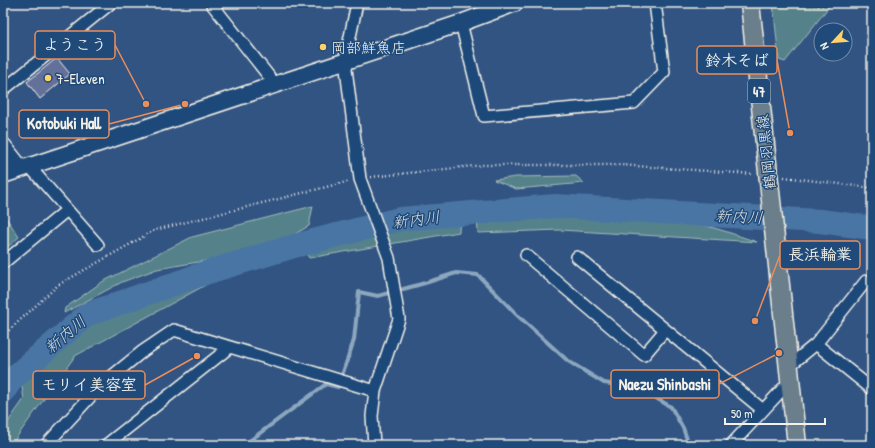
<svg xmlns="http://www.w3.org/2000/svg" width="875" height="448" font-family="'Patrick Hand','Klee One',sans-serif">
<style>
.green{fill:#55828a;stroke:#a4bab9}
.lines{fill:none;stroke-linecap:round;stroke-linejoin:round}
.stream{stroke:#8da7bf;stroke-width:4}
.river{stroke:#4975a4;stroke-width:24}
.building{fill:#64709a;stroke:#f4f1e8}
.street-casing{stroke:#f4f1e8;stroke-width:14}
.secondary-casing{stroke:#f4f1e8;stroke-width:19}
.primary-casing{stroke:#f4f1e8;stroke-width:21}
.path{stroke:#f4f1e8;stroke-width:2.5;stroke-dasharray:1 3;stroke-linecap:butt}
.street{stroke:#1f4a7a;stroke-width:11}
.secondary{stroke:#1f4a7a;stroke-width:16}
.primary{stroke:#6b7e8b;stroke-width:18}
.poi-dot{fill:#ffd166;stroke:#1f4a7a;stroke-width:1.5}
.labels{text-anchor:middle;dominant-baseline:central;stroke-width:3;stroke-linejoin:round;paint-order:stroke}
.shield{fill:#1f4a7a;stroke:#b4bfc7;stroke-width:1}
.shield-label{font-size:14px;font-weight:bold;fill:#f4f1e8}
.poi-label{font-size:15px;fill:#f4f1e8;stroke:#1f4a7a;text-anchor:start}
.street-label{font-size:15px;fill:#f4f1e8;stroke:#1f4a7a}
.water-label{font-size:16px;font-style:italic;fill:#dadede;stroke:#1f4a7a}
.leader{fill:none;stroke:#ec8e59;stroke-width:1.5}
.callout-dot{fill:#ec8e59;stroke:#1f4a7a;stroke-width:1.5}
.callout{fill:#1f4a7a;stroke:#ec8e59;stroke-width:1.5}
.callout-label{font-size:16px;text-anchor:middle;font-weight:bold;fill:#f4f1e8}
</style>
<rect width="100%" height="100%" fill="#325483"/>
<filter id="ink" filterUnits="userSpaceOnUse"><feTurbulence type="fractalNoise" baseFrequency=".025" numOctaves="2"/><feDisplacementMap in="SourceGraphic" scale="8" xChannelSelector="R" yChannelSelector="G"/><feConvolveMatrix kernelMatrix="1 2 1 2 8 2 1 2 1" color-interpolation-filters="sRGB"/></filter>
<g filter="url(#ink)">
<path class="green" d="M773 3H829L828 8 785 62 779 60Z
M576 176 584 183 516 189 494 180 516 177Z
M313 206 309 226 284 240 216 259 157 269 122 282 64 313 65 308 102 282 192 237Z
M560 211C610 214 661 217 710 227 726 231 742 237 757 242L560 230 478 233 477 219Z
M3 213 19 237 3 251Z
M460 219 459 232 309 258 304 250 331 242 413 221Z
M213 281 75 356 11 445H3V429L24 399 21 382 87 320 156 295Z"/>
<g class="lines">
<path class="stream" d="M244 445 326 384 338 387 354 340 359 292 378 296 425 283 456 273 478 275 517 315 568 361 604 383 639 388 671 407 683 428 689 445"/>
<path class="river" d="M3 392 12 379 88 314 208 272 294 246 400 219 555 206 820 221 872 228"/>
</g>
<path class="building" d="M57 58 70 74 40 99 27 82Z"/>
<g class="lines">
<defs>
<path id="street" d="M211 3 275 84
M357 3 345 61 360 179 389 258 399 319 375 391 372 416 374 445
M461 23 484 116 634 103 664 72 655 3
M3 90 111 3
M29 166 98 245
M526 255 644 355 665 330
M577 257 763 410
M3 263 67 210
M816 344 872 389
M789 366 816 344 866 281 872 282
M46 445 101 385 143 351 174 330 375 391
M106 445 230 347
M731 445 790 381"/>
<path id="secondary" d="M3 146 21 169
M3 175 461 23 515 3"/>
<path id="primary" d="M750 3 797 445"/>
</defs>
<use href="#street" class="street-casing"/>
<use href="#secondary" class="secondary-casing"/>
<use href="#primary" class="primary-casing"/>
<path class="path" d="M802 3 819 6 835 3
M371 177 483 165H621L753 174
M784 177 872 188
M3 336 58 285 155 230 350 181"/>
<use href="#street" class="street"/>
<use href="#secondary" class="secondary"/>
<use href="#primary" class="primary"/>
</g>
</g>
<g class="poi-dot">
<circle cx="323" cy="47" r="4"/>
<circle cx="48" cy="78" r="4"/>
</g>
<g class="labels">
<rect class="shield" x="748" y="79" width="22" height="24" rx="3"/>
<g class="shield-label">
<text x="759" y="91">47</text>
</g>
<g class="poi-label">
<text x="331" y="47">岡部鮮魚店</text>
<text x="56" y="78">7-Eleven</text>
</g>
<g class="street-label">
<text transform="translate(766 152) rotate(-96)">鶴岡羽黒線</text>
</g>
<g class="water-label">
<text transform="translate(739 216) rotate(3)">新内川</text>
<text transform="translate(416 219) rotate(-7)">新内川</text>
<text transform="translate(65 334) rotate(-40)">新内川</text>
</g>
</g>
<path class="leader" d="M146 104L115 45M790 133L777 60M185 104L109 124M755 321L780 255M779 353L719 384M197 356L145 385"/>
<g class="callout-dot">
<circle cx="146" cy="104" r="4"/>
<circle cx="790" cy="133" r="4"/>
<circle cx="185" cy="104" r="4"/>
<circle cx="755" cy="321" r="4"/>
<circle cx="779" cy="353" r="4"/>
<circle cx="197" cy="356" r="4"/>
</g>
<g class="callout">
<rect x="35" y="31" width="80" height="28" rx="4"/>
<rect x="697" y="46" width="80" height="28" rx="4"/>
<rect x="19" y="110" width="90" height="28" rx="4"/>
<rect x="780" y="241" width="80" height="28" rx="4"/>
<rect x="611" y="370" width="108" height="28" rx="4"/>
<rect x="33" y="371" width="112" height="28" rx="4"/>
</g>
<g class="callout-label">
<text x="75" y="50">ようこう</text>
<text x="737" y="66">鈴木そば</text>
<text x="64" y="129">Kotobuki Hall</text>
<text x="820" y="260">長浜輪業</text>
<text x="665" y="390">Naezu Shinbashi</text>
<text x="89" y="390">モリイ美容室</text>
</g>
<rect width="875" height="448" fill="none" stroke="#1f4a7a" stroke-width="16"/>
<rect x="8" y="8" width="859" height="432" fill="none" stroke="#f4f1e8" stroke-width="1.5" filter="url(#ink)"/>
<g transform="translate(833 42) rotate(244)"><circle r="19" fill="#1f4a7a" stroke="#748da6"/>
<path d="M0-3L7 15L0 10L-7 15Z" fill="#ffd166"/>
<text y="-6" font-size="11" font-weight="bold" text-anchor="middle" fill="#f4f1e8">N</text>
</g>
<path d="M725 418v6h100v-6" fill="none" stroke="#f4f1e8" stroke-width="2"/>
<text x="731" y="418" font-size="12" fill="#f4f1e8" stroke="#1f4a7a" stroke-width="3" paint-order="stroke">50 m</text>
</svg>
